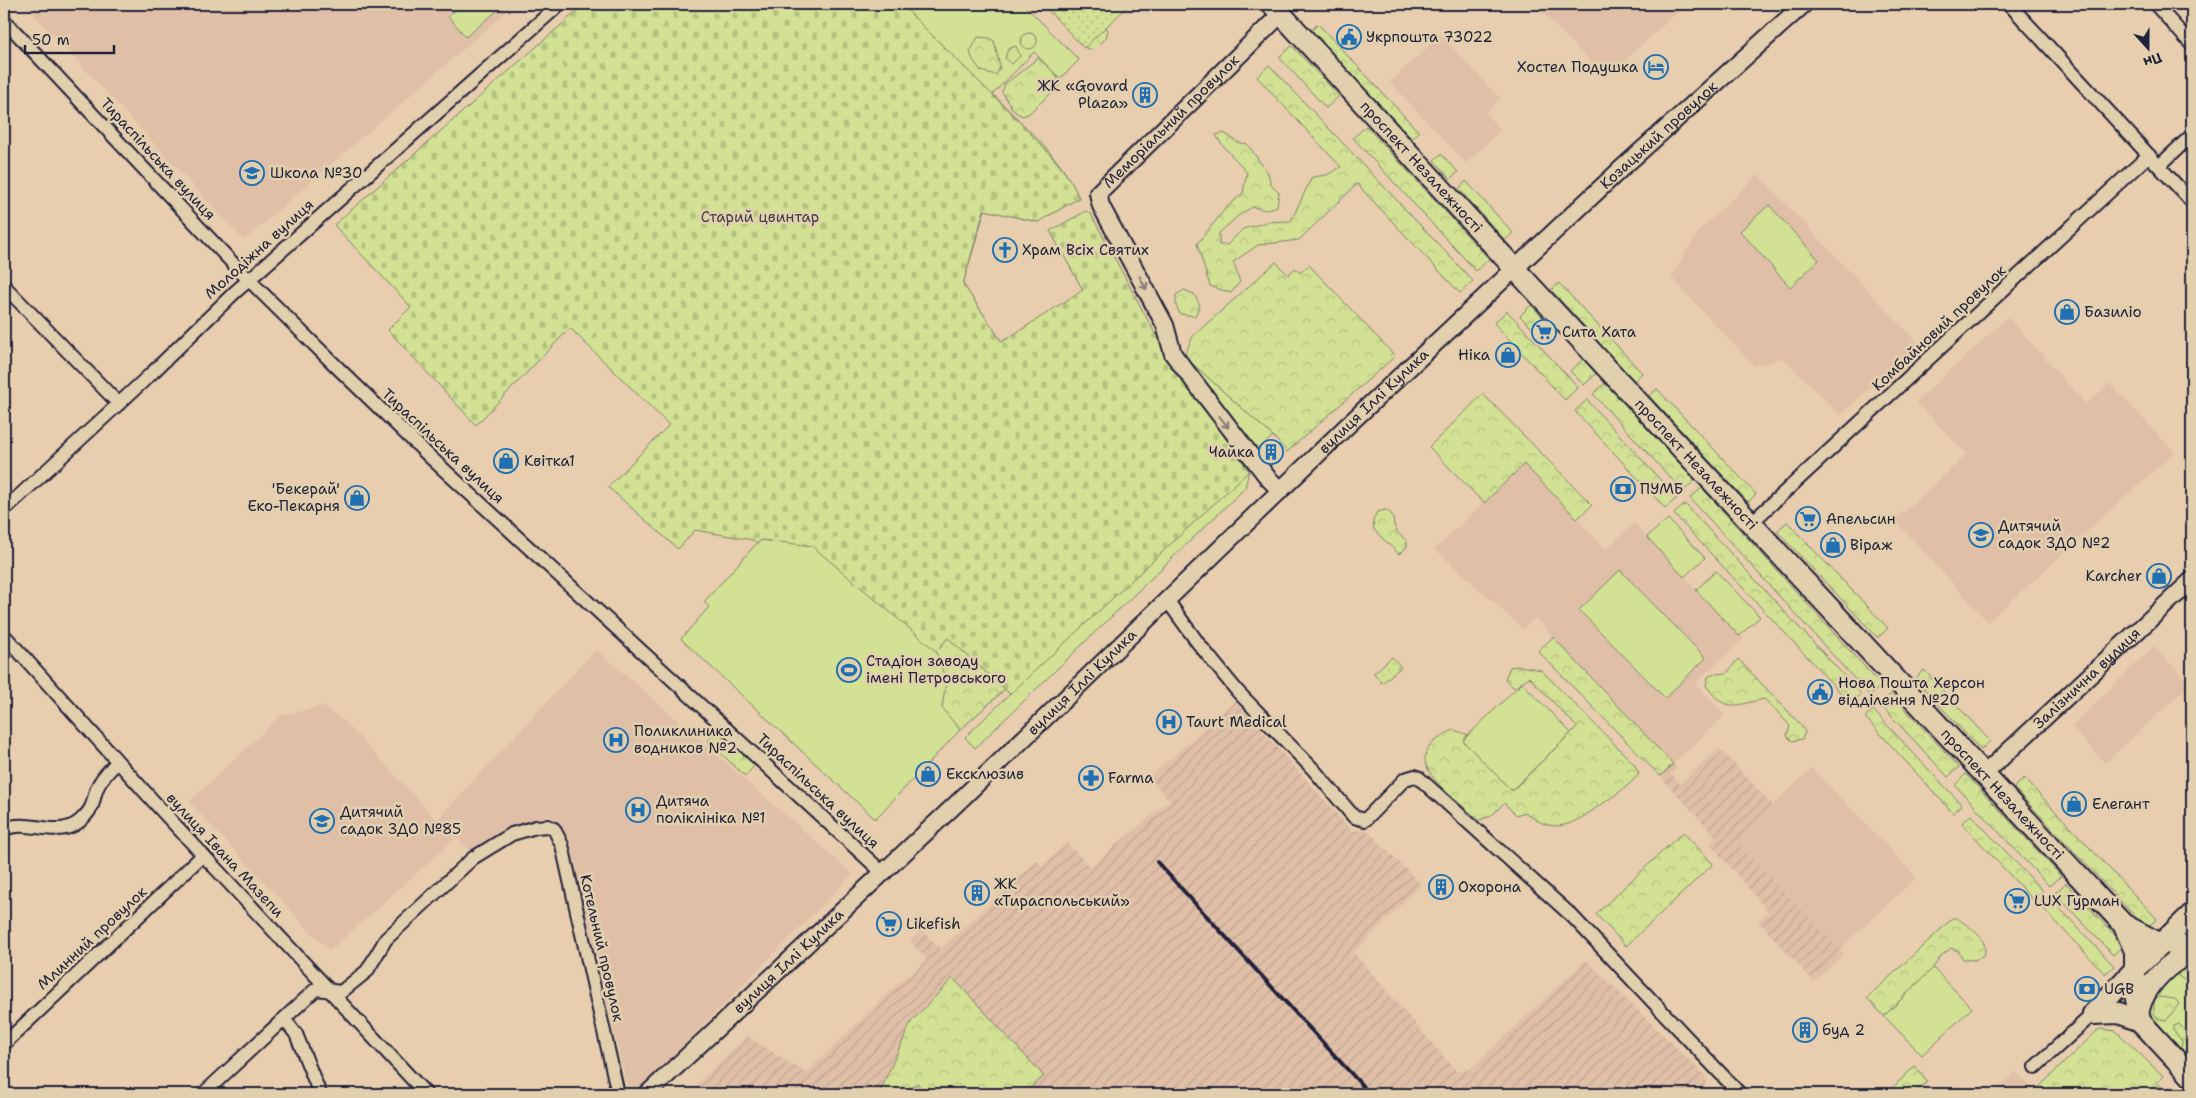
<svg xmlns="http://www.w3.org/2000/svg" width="2196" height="1098" font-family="'Shantell Sans',sans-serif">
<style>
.built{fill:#e0bfa7}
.industrial{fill:url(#industrial-furrows)}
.grass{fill:#d2e194;stroke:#7a8268}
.forest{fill:url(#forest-crowns);stroke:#7a8268}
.cemetery{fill:url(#cemetery-stones);stroke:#7a8268}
.park{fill:url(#park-dots);stroke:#7a8268}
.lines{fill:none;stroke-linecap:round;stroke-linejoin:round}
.minor-casing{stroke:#22223b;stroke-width:16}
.tertiary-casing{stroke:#22223b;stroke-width:20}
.primary-casing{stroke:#22223b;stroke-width:24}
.minor{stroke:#e2cfad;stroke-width:12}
.tertiary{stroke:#e2cfad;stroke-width:16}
.primary{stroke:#e2cfad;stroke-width:20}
.rail{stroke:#22223b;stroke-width:4}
.oneway{stroke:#827874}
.labels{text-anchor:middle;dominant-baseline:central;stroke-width:5;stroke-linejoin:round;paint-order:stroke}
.poi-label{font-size:15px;fill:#22223b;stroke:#e2cfad;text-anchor:start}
.street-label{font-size:15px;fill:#22223b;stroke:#e2cfad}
.park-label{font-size:15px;fill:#3c3f48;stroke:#e2cfad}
</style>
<defs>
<pattern id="industrial-furrows" width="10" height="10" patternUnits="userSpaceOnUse" patternTransform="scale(1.25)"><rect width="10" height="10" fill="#e0bfa7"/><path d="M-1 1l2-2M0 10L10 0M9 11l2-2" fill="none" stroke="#c0a491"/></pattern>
<pattern id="forest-crowns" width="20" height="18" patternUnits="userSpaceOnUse" patternTransform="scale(1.25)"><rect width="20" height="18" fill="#d2e194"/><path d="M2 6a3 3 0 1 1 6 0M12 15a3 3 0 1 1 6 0" fill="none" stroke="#b4c180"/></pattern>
<pattern id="cemetery-stones" width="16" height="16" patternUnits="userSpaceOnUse" patternTransform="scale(1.25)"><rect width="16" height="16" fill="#d2e194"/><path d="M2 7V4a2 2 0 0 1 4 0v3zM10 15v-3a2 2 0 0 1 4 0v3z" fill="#b4c180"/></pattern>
<pattern id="park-dots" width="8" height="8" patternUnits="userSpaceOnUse" patternTransform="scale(1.25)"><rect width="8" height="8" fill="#d2e194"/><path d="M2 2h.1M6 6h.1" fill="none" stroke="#b4c180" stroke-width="1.8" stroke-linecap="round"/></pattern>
</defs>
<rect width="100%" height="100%" fill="#e8cdae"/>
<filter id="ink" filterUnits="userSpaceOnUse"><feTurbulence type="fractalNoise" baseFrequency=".02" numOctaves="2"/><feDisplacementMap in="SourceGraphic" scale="10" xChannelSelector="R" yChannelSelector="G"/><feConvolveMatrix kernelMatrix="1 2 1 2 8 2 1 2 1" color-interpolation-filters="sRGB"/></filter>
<g filter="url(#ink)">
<path class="built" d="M24 4H515L244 240Z
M1535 4H1686L1606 78Z
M1441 35 1500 99 1485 113 1501 130 1466 163 1390 82Z
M1758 175 1919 344 1840 415 1783 358 1754 366 1671 277 1700 229Z
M2008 317 2086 404 2110 383 2174 452 1988 622 1895 520 1967 454 1916 402Z
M1524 464 1606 549 1634 523 1739 636 1741 635 1744 638 1695 683 1725 715 1673 764 1535 618 1523 629 1435 549Z
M2154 646 2190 684 2105 763 2071 727Z
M596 649 853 874 635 1094H629L562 826 550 816 511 827 473 853 445 827 455 839 329 951 189 802 280 716 322 706 344 721 437 820Z
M1812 768 1916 877 1839 950 1735 841Z
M2016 1072 2038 1094H1992Z"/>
<path class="industrial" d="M1235 701 1352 831 1366 829 1421 884 1354 953 1457 1072 1470 1069 1586 960 1707 1078 1703 1094H687L747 1036 806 1073 907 975 909 977 927 960 910 941 922 930 940 949 1037 861 1042 866 1067 843 1090 867 1170 800 1149 778Z
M1719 748 1773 805 1736 842 1844 954 1814 982 1758 921 1768 911 1710 844 1716 837 1660 776 1673 764 1677 768 1671 774 1680 784Z"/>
<path class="grass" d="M463 4H505L466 37 448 16Z
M665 4H995L994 10 1013 4H1023L1079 60 1060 79 1034 52 993 94C1022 125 1063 158 1079 198L1038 222 985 210 963 284 1002 342 1009 337 1161 345 1249 471 1245 488 975 748 965 737 1010 694 1005 689 960 730 875 819 681 639 709 607 704 602 757 543 762 540 774 542Z
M1441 154 1458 172 1450 179 1434 160Z
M1466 181 1513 233 1505 240 1459 189Z
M1769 205 1819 260 1790 287 1740 231Z
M1184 356 1273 436 1256 452Z
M1668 519 1705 558 1684 577 1647 537Z
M1620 570 1706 658 1665 698 1579 610Z
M1716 571 1760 617 1739 636 1696 590Z
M1522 683 1571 733 1511 791 1462 741Z
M2192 959V1066L2148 1019 2146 999Z
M1933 968 1972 1008 1922 1055 1884 1016Z"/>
<path class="forest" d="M1102 22 1108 30 1106 38 1094 50 1086 48 1081 39Z
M1318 24 1419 132 1412 139 1311 31Z
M1021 41a8 8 0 1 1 16 0a8 8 0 1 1-16 0Z
M978 37 989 38 994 41 1000 67 996 75 981 71 973 60 970 52Z
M1016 46 1020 56 1012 64 1005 58 1008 49Z
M1292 46 1339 96 1326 108 1279 57Z
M1038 58C1046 66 1060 74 1059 86L1028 114 1022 116 1014 111 1002 92 1005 84Z
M1269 65 1473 281 1460 293 1357 184 1299 240 1258 245 1233 262 1240 282 1231 293 1210 286 1197 244 1226 208 1243 193 1247 173C1237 159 1223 149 1216 135L1224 133 1239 143 1247 144 1268 173 1271 185 1279 193 1277 206 1266 210 1252 207 1238 216 1219 233V245H1227L1243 229 1267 222 1291 221 1312 177 1327 175 1341 167 1257 77Z
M1366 126 1489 259 1476 271 1353 138Z
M1276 262 1288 275 1295 268 1300 273 1309 265 1395 356 1287 452 1273 436 1184 356 1193 336Z
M1559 283 1642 373 1634 381 1551 290Z
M1184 290 1194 294 1200 305 1195 316 1180 314 1176 305V295Z
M1531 305 1546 321 1535 331 1520 316Z
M1507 311 1578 387 1565 400 1494 323Z
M1583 359 1596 374 1584 385 1570 371Z
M1605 383 1695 480 1683 491 1593 394Z
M1657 389 1756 494 1748 502 1649 396Z
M1483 394 1592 505 1577 519 1524 464 1484 503 1429 447Z
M1587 400 1677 498 1665 508 1575 411Z
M1702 488 1881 685 1870 696 1690 498Z
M1685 504 1861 694 1851 704 1674 514Z
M1385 510C1395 513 1392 520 1395 528 1397 534 1403 537 1407 541V547L1399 554 1374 530 1373 520 1377 512Z
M1787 522 1888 628 1878 638 1777 531Z
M1553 637 1673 764 1660 776 1538 651Z
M948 638 1005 689 960 730 942 708 946 681 936 651Z
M1738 659 1801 725 1805 732 1802 739 1792 741 1787 736 1790 726 1776 710 1764 699C1734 705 1726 714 1706 685L1708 677 1715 674 1727 673Z
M1520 666 1541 670 1634 764 1639 774C1628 787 1615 795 1602 804 1574 823 1556 838 1525 812L1516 815 1504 803 1491 816 1479 820C1464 806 1417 774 1426 752 1430 742 1445 734 1454 730L1468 735 1463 741 1512 791 1577 727 1529 677 1514 688 1505 679 1510 667Z
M1924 670 1990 741 1981 750 1915 679Z
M1891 694 1959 767 1948 777 1880 704Z
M1873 710 1962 805 1953 813 1865 717Z
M719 729 756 764 745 776 708 741Z
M1966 774 2061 876 2049 886 1955 785Z
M2024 778 2157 919 2146 928 2014 788Z
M1971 815 2043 891 2033 900 1962 823Z
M1683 832 1713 864 1626 946 1596 914Z
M2066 883 2124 945 2113 955 2055 893Z
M2051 899 2114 966 2105 974 2042 907Z
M1953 918H1957C1971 929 1989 937 1984 956L1974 960 1963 959 1958 951 1951 948 1941 956 1933 968 1884 1016 1867 998Z
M2192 959V985L2178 976 2179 966Z
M953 978 1044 1076 1023 1094H927L917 1083 904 1094H879L911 1022Z
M2159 997 2175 999 2179 1004 2166 1021 2158 1019 2154 1014V999Z
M2179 1024 2192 1039V1053L2183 1052 2181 1049 2182 1041 2174 1031V1026Z
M2099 1029 2116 1031 2163 1076 2157 1082 2168 1094H2046L2039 1087Z
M1915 1066 1927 1082 1914 1094H1886Z"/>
<path class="cemetery" d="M585 4H901C942 46 985 86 1026 129 1046 151 1068 170 1079 198L1038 222 984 210 963 284 1002 342 1083 290 1050 231 1086 211 1091 214 1167 356 1249 471 1010 694 948 638 936 651 812 546 762 540 757 543 753 540 695 530 678 549 608 487 669 425 570 328 476 425 388 330 411 307 334 225Z"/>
<path class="park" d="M1042 4H1130L1084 48Z
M1392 657 1401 667 1382 683 1374 673Z"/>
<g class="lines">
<defs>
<path id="minor" d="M2009 4 2192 202
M2155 4 2192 45
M4 20 242 273 340 370 429 456 882 872
M2159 166 2192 135
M4 286 119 404
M4 510 153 372 234 293 560 4
M1751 523 2149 155
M1167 600 1198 643 1238 692 1313 769 1354 817 1365 820 1405 779 1415 776 1419 778 1572 916 1740 1094
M4 635 164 813 426 1094
M4 829C31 817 61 843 84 817 96 805 92 798 98 786 102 777 111 769 117 762
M285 1020 296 1034 320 1094
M4 1044 203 855
M2035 1067 2093 1014
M203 1094 316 989 341 992 367 971 386 939 473 858 512 834 536 827 548 826 554 829 562 845 618 1094"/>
<g id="tertiary">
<path id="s1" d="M1280 490 1268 478 1173 354 1165 325 1101 206 1098 193 1281 14"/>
<path id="s2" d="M1983 775 2192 580"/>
<path id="s3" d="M647 1094 955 805 1348 425 1622 168 1804 4"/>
</g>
<g id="primary">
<path id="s4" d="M1272 4 1527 282 2123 924 2155 941 2192 948"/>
<path d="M2123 924 2135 951V994L2140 1021 2192 1077"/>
<path d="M2139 1009C2145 985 2169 961 2192 953"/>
<path d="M2093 1014 2136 968 2192 914"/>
<path d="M2093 1014 2119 1013 2140 1021"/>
</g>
</defs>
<use href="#minor" class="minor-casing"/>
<use href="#tertiary" class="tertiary-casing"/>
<use href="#primary" class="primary-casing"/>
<use href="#minor" class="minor"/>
<use href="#tertiary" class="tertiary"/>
<use href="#primary" class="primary"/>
<path class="rail" d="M1157 862 1370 1094"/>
</g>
<defs><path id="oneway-shaft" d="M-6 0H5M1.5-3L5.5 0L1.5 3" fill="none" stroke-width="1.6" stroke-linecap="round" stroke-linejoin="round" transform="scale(1.25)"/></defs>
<g class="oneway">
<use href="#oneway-shaft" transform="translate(1143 283) rotate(62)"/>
<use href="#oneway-shaft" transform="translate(1224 422) rotate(52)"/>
</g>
</g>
<defs>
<symbol id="civic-ring" viewBox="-11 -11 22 22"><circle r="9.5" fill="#e2cfad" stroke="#1f6fb2" stroke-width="1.5"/><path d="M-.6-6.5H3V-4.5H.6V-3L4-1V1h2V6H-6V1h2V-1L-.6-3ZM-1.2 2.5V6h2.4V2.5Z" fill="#1f6fb2"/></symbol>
<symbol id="hotel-ring" viewBox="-11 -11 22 22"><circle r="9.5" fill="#e2cfad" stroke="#1f6fb2" stroke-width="1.5"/><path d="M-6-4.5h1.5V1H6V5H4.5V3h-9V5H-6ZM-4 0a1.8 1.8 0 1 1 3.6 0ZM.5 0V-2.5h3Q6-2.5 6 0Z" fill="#1f6fb2"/></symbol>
<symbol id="building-ring" viewBox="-11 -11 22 22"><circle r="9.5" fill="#e2cfad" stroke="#1f6fb2" stroke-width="1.5"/><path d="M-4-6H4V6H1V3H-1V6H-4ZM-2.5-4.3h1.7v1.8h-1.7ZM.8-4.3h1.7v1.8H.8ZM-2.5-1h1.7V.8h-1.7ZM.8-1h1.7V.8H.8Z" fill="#1f6fb2"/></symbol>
<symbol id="school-ring" viewBox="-11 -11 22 22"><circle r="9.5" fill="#e2cfad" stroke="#1f6fb2" stroke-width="1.5"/><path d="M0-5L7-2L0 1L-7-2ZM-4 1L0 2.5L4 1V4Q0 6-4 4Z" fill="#1f6fb2"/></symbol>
<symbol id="church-ring" viewBox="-11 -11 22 22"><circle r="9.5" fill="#e2cfad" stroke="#1f6fb2" stroke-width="1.5"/><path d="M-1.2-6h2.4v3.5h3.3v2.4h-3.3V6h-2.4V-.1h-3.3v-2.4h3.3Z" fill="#1f6fb2"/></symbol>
<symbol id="shop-ring" viewBox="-11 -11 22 22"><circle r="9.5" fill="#e2cfad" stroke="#1f6fb2" stroke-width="1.5"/><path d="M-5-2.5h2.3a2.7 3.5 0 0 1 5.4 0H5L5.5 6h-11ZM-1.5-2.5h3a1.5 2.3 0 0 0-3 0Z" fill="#1f6fb2"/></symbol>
<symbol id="supermarket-ring" viewBox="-11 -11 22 22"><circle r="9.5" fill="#e2cfad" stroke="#1f6fb2" stroke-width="1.5"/><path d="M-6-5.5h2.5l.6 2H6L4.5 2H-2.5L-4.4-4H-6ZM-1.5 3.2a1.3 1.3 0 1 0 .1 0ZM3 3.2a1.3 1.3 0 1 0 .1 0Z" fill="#1f6fb2"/></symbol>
<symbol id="bank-ring" viewBox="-11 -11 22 22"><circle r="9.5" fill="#e2cfad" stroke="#1f6fb2" stroke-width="1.5"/><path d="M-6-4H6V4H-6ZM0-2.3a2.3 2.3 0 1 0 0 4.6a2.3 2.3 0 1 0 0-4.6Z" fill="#1f6fb2"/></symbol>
<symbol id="stadium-ring" viewBox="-11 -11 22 22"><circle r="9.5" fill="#e2cfad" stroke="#1f6fb2" stroke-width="1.5"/><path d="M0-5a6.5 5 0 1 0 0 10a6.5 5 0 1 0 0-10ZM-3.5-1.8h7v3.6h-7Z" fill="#1f6fb2"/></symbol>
<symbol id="hospital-ring" viewBox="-11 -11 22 22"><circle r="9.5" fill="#e2cfad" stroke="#1f6fb2" stroke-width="1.5"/><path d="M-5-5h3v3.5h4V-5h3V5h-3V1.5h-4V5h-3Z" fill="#1f6fb2"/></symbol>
<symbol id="pharmacy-ring" viewBox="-11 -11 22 22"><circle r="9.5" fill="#e2cfad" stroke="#1f6fb2" stroke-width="1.5"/><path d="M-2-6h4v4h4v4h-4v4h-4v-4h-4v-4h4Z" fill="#1f6fb2"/></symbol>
</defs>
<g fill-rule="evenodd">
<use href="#civic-ring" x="1335" y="23" width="28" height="28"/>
<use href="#hotel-ring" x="1642" y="53" width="28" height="28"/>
<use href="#building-ring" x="1131" y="81" width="28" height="28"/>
<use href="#school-ring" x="238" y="159" width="28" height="28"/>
<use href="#church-ring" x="991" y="236" width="28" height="28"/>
<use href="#shop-ring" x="2053" y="298" width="28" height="28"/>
<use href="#supermarket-ring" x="1530" y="318" width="28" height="28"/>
<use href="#shop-ring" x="1494" y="341" width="28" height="28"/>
<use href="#building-ring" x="1257" y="438" width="28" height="28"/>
<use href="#shop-ring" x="492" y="447" width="28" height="28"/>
<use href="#bank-ring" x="1609" y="475" width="28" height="28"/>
<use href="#shop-ring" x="343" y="484" width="28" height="28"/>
<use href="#supermarket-ring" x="1794" y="505" width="28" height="28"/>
<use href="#school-ring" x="1967" y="521" width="28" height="28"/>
<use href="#shop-ring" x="1819" y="531" width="28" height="28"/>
<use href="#shop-ring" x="2145" y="562" width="28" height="28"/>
<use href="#stadium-ring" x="835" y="656" width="28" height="28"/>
<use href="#civic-ring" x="1806" y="678" width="28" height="28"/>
<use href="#hospital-ring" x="1155" y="708" width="28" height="28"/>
<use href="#hospital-ring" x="602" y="726" width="28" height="28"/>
<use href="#shop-ring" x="914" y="760" width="28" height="28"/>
<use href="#pharmacy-ring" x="1077" y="764" width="28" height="28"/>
<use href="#shop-ring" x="2060" y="790" width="28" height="28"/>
<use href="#hospital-ring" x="624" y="796" width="28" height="28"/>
<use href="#school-ring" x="308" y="807" width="28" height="28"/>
<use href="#building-ring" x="1427" y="873" width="28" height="28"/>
<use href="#building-ring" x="963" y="879" width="28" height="28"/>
<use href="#supermarket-ring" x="2003" y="887" width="28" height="28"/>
<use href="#supermarket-ring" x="875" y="910" width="28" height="28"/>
<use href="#bank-ring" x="2073" y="975" width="28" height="28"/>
<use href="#building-ring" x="1791" y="1016" width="28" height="28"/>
</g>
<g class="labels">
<g class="poi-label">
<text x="1366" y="37">Укрпошта 73022</text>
<text x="1638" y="67" text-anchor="end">Хостел Подушка</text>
<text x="1128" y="86" text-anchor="end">ЖК «Govard<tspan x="1128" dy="17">Plaza»</tspan></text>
<text x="270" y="173">Школа №30</text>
<text x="1022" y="250">Храм Всіх Святих</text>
<text x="2084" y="312">Базиліо</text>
<text x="1562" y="332">Сита Хата</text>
<text x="1490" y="355" text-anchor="end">Ніка</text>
<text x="1254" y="452" text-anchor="end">Чайка</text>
<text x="524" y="461">Квітка1</text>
<text x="340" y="489" text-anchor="end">'Бекерай'<tspan x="340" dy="17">Еко-Пекарня</tspan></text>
<text x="1640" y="489">ПУМБ</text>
<text x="1826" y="519">Апельсин</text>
<text x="1998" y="526">Дитячий<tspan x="1998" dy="17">садок ЗДО №2</tspan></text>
<text x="1850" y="545">Віраж</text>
<text x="2142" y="576" text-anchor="end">Karcher</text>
<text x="866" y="661">Стадіон заводу<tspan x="866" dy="17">імені Петровського</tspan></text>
<text x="1838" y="683">Нова Пошта Херсон<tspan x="1838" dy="17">відділення №20</tspan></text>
<text x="1186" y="722">Taurt Medical</text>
<text x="634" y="731">Поликлиника<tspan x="634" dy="17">водников №2</tspan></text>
<text x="946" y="774">Ексклюзив</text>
<text x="1108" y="778">Farma</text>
<text x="656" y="801">Дитяча<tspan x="656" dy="17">поліклініка №1</tspan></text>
<text x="2092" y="804">Елегант</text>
<text x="340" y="812">Дитячий<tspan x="340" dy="17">садок ЗДО №85</tspan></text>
<text x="994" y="884">ЖК<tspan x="994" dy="17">«Тираспольський»</tspan></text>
<text x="1458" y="887">Охорона</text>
<text x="2034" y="901">LUX Гурман</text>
<text x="906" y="924">Likefish</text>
<text x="2104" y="989">UGB</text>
<text x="1822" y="1030">буд 2</text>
</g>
<g class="street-label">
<text stroke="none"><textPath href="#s1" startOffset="454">Меморіальний провулок</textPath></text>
<text stroke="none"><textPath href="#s3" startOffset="1394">Козацький провулок</textPath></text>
<text transform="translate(158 159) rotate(47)">Тираспільська вулиця</text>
<text stroke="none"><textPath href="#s4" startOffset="221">проспект Незалежності</textPath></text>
<text transform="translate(259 249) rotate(-42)">Молодіжна вулиця</text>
<text transform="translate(1939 328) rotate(-43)">Комбайновий провулок</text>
<text stroke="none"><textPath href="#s3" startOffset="1004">вулиця Іллі Кулика</textPath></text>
<text transform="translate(443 446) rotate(43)">Тираспільська вулиця</text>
<text stroke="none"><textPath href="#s4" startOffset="626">проспект Незалежності</textPath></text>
<text stroke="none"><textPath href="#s2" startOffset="142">Залізнична вулиця</textPath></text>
<text stroke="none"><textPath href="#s3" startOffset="599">вулиця Іллі Кулика</textPath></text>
<text transform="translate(818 791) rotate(43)">Тираспільська вулиця</text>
<text stroke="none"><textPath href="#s4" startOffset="1076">проспект Незалежності</textPath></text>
<text transform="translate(225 855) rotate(47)">вулиця Івана Мазепи</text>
<text transform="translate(92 938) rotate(-43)">Млинний провулок</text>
<text transform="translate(602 948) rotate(77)">Котельний провулок</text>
<text stroke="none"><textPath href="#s3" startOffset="194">вулиця Іллі Кулика</textPath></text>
</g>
<g class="park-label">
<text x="760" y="217">Старий цвинтар</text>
</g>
</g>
<rect width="2196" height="1098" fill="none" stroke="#e2cfad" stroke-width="20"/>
<rect x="10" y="10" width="2176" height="1078" fill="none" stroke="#22223b" stroke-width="2" filter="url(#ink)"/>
<g transform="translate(2148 48) rotate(159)" stroke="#e2cfad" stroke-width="4" paint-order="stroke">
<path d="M0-4L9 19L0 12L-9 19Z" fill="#22223b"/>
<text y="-8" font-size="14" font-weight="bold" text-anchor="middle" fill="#22223b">Пн</text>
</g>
<path d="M25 45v8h89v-8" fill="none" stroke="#22223b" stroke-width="2.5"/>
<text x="32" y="45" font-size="15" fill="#22223b" stroke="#e2cfad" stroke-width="4" paint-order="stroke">50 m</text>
</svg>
